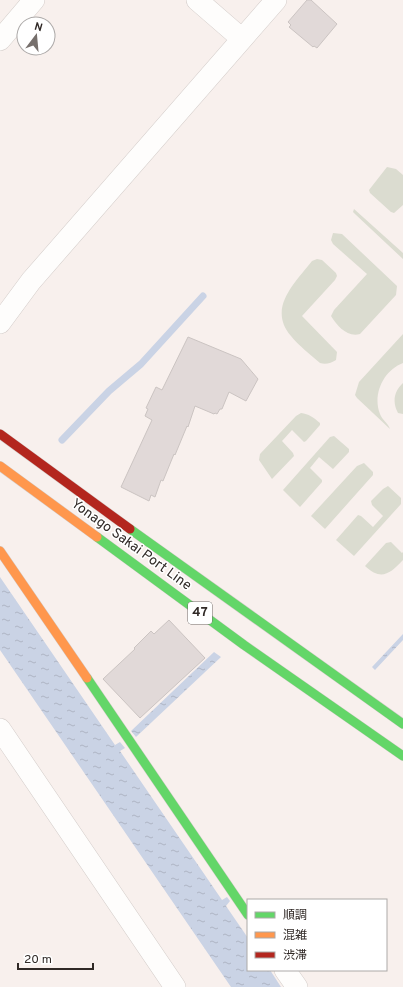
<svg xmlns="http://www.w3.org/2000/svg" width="403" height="987" font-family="Overpass,'Noto Sans JP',sans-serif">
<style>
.green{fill:#dbdcd0}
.water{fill:url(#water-ripples)}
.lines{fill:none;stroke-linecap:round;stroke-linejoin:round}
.stream{stroke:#cad3e5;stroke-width:7}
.building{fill:#e1d9d8;stroke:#cbc4c2}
.street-casing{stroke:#d3ccc9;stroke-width:22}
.fast-casing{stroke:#d3ccc9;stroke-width:10}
.slow-casing{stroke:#d3ccc9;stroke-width:10}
.jam-casing{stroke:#d3ccc9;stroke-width:10}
.street{stroke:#fefdfc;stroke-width:21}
.fast{stroke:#63d668;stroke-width:9}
.slow{stroke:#ff974d;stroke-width:9}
.jam{stroke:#b3261e;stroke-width:9}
.labels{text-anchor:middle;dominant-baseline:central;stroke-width:3;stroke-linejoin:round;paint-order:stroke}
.shield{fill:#fff;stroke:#6e6967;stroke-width:1}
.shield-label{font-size:13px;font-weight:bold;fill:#302926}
.street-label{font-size:14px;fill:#302926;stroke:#fff}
</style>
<defs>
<pattern id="water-ripples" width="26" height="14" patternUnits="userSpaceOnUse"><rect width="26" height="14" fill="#cad3e5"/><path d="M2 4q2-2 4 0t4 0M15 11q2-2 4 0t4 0" fill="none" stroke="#aeb5c4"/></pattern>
</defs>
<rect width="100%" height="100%" fill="#f8f0ed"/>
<path class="green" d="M387 167 396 169 403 175V205L394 213 391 212 370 193 369 190Z
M354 209 403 253V259L355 214 353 212Z
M333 233 342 234 397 286 396 295 360 334C348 338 337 326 331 316L334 310 367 274 333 244 331 240Z
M317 259 322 260 336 273 337 276 335 280 302 316 337 352 336 360C331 363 326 365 320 363 310 354 299 346 291 336 267 308 295 283 312 261Z
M403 334V363C384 370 372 394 380 414 382 420 388 423 390 429L357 398 355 395 359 382Z
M403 383V414L398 413C392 402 394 391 403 383Z
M301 413C309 414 313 417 320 423V425L306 441 304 442 292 430 282 441 293 453 294 456 272 479 259 460 260 454 296 416Z
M334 436 349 449V452L333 469 319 457 310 468 322 480V482L300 507 283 490 330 437Z
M364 463 373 472V475L325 529 311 516 357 466Z
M388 486 401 498V504L354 556 336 540 358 515 361 516 373 527 383 516 372 505 371 501 383 489Z
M391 542 402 553 403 552V560C390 574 381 581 365 566L386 543Z"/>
<path class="water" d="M0 577 115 745 120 742 125 748 120 751 222 900 227 897 230 901 226 906 248 938V970H270L281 987H231L0 650Z
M403 634V640L375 670 372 667Z
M214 652 221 657 136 737 131 731Z"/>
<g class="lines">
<path class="stream" d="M62 440 109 391 141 364 203 296"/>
</g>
<path class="building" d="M307 0H311L337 24 317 48 314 46 313 47 289 27 291 25 288 22Z
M188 337 241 359 258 379 246 401 229 392 222 409H220L217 414 215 413 214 414 195 406 188 427 187 426 175 455 174 454 163 481 161 480 155 497 151 495 149 501 121 487 152 420 145 416 148 409 146 408 156 387 162 390Z
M169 620 205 658 140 718 103 679 135 649 134 648 151 631 154 634Z"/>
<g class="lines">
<defs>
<path id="street" d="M197 0 242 39
M0 40 34 0
M0 323 31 281 276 0
M0 729 175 987
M285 970 297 987"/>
<path id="fast" d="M130 529 403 724
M97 537 244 645 403 756
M87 678 248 915"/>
<path id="slow" d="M0 466 97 537
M0 551 87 678"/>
<path id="jam" d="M0 434 130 529"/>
</defs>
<use href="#street" class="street-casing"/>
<use href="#fast" class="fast-casing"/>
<use href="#slow" class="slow-casing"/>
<use href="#jam" class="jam-casing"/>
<use href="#street" class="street"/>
<use href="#fast" class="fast"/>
<use href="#slow" class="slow"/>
<use href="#jam" class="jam"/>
</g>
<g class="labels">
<rect class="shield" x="188" y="602" width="24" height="22" rx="3"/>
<g class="shield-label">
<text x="200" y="613">47</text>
</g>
<g class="street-label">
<text transform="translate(131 545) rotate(36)">Yonago Sakai Port Line</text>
</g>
</g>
<rect x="247" y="899" width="140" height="72" fill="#ffffff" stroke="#aca9a8"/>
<rect x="255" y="912" width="20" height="6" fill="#63d668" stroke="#aca9a8"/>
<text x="283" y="919" font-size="12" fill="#302926">順調</text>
<rect x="255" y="932" width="20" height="6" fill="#ff974d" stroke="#aca9a8"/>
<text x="283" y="939" font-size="12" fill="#302926">混雑</text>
<rect x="255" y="952" width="20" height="6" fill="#b3261e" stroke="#aca9a8"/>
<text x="283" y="959" font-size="12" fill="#302926">渋滞</text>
<g transform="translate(36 36) rotate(16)"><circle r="19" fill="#ffffff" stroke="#aca9a8"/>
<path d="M0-3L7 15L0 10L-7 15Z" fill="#766f6c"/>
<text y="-6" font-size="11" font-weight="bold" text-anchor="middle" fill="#302926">N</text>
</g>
<path d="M18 963v6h75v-6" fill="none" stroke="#302926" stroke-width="2"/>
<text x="24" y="963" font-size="12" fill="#302926" stroke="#ffffff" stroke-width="3" paint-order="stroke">20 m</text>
</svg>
